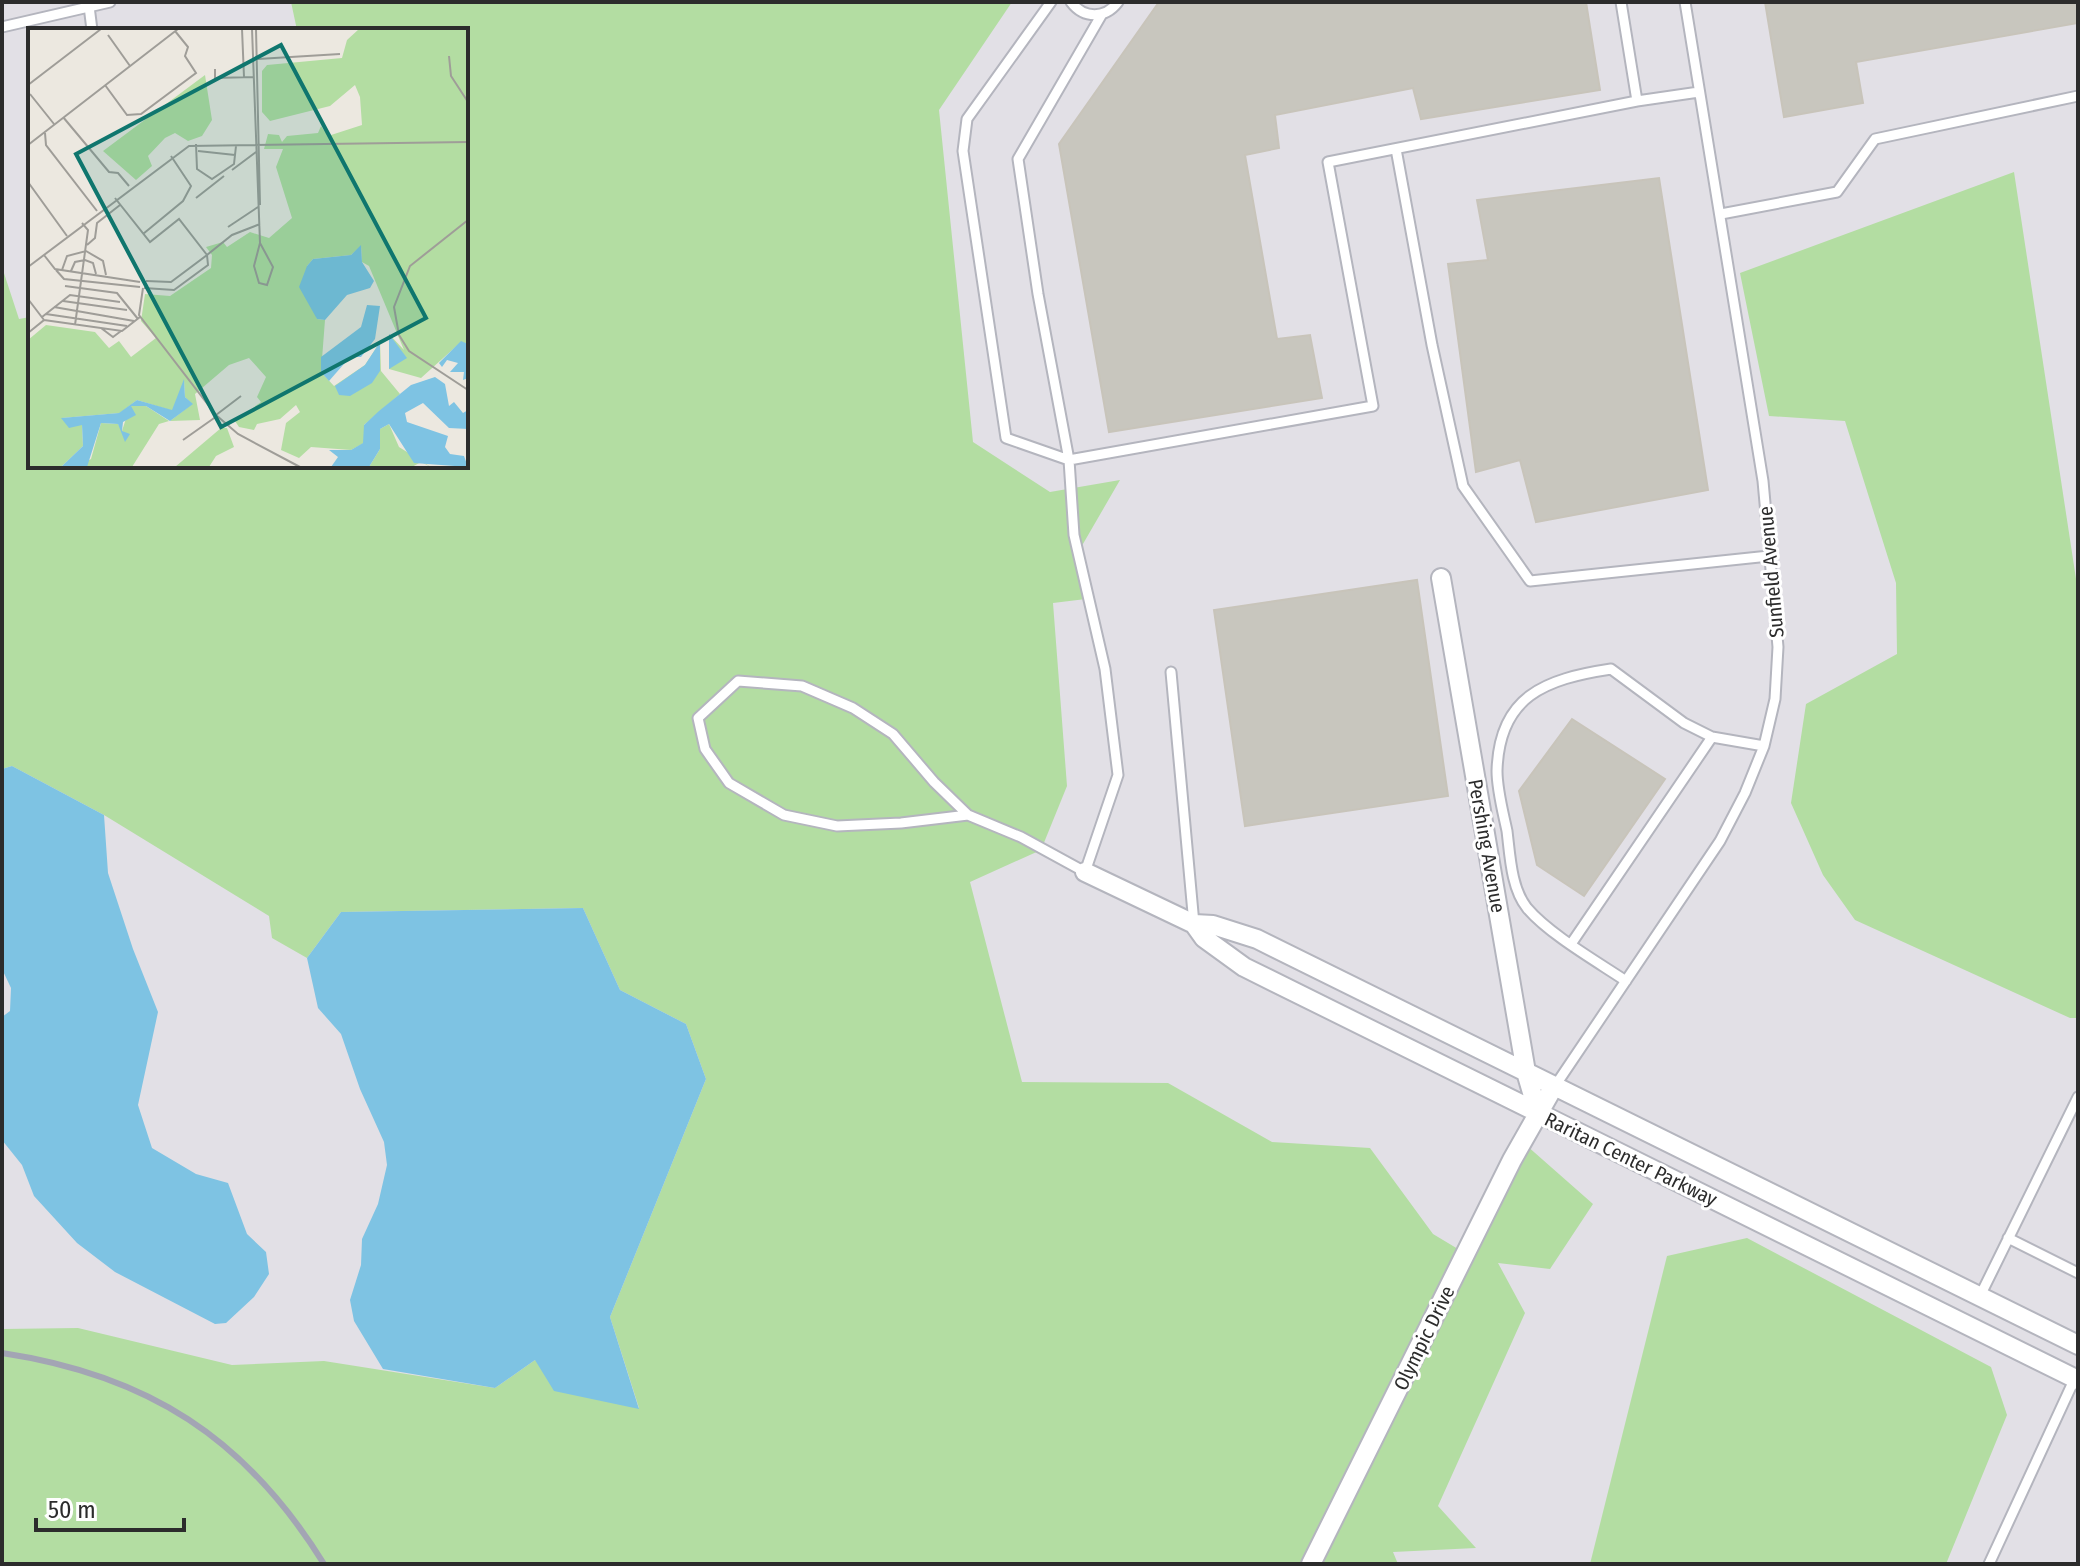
<svg xmlns="http://www.w3.org/2000/svg" width="2080" height="1566" font-family="'Fira Sans Condensed',sans-serif">
<style>
.industrial{fill:#e2e0e6;fill-rule:evenodd}
.green{fill:#b3dda2}
.water{fill:#7ec3e3}
.building{fill:#c8c6be;stroke:#c8c4ba;stroke-width:2}
.lines{fill:none;stroke-linecap:round;stroke-linejoin:round}
.service-casing{stroke:#b4b5be;stroke-width:13}
.minor-casing{stroke:#b4b5be;stroke-width:22}
.service{stroke:#fff;stroke-width:9}
.minor{stroke:#fff;stroke-width:18}
.rail{stroke:#a3a5b4;stroke-width:6}
.labels{text-anchor:middle;dominant-baseline:central;stroke-width:6;stroke-linejoin:round;paint-order:stroke}
.street-label{font-size:20px;fill:#2c2c2c;stroke:#fff}
.inset-road{fill:none;stroke:#9f9d98;stroke-width:2}
.view{fill:#0f766e;fill-opacity:0.15;stroke:#0f766e;stroke-width:4}
.inset-edge{fill:none;stroke:#2c2c2c;stroke-width:4}
</style>
<rect width="100%" height="100%" fill="#ece8e0"/>
<path class="industrial" d="M2 2H2078V1564H2ZM30 30H466V466H30Z"/>
<path class="green" d="M291 2H1012L939 110 973 442 1050 492 1120 480 1076 556 1094 598 1053 603 1067 786 1041 850 970 882 1022 1082 1168 1083 1272 1142 1370 1148 1433 1234 1458 1249 1517 1137 1593 1204 1550 1269 1498 1263 1525 1313 1438 1506 1476 1548 1393 1552 1398 1564H2V1329L78 1328 232 1365 324 1361 495 1388 535 1360 639 1408 610 1317 706 1079 686 1024 620 990 583 908 341 912 307 958 272 938 269 916 104 815 12 766 2 769V267L19 319 30 317V466H466V30H297Z
M2014 172 2078 592V1018H2070L1855 920 1823 875 1791 803 1806 704 1897 654 1896 583 1845 421 1769 416 1740 273Z
M1747 1238 1991 1367 2007 1415 1946 1564H1590L1667 1256Z"/>
<path class="water" d="M12 766 104 815 108 873 133 949 158 1012 138 1105 152 1148 196 1174 228 1183 247 1234 266 1252 269 1274 254 1297 226 1323 215 1324 115 1272 77 1243 34 1196 22 1165 2 1140V1017L10 1011 11 988 2 969V769Z
M583 908 620 990 686 1024 706 1079 610 1317 639 1409 554 1391 535 1360 495 1388 383 1369 354 1321 350 1300 361 1265 362 1239 378 1204 387 1165 384 1142 360 1089 341 1034 318 1008 307 958 341 912Z"/>
<path class="building" d="M1159 2H1586L1600 90 1421 119 1413 88 1275 115 1279 148 1245 155 1277 339 1310 335 1322 398 1109 432 1059 144Z
M1765 2H2078V23L1856 62 1863 103 1784 117Z
M1659 178 1708 490 1536 522 1520 460 1476 472 1448 264 1488 260 1477 200Z
M1417 580 1448 796 1245 826 1214 610Z
M1572 719 1665 779 1584 896 1537 865 1519 791Z"/>
<g class="lines">
<defs>
<path id="service" d="M1071 2C1084 19 1105 19 1118 2
M1621 2 1637 101
M89 6 92 30
M1102 14 1018 159 1038 294 1069 460 1373 406 1328 162 1637 101 1699 92
M2 27 110 2
M1396 149 1432 345 1463 486 1530 581 1769 556
M1721 214 1837 192 1875 139 2078 96
M1171 672 1194 924
M968 815 901 823 837 826 784 815 729 783 705 749 698 718 738 681 802 686 853 708 893 734 934 782 968 815 1021 837 1085 872 1118 775 1105 669 1074 535 1069 460 1006 438 963 151 967 119 1051 2
M1571 944 1712 737
M1626 981C1596 961 1549 934 1527 908 1511 888 1510 855 1507 831 1503 812 1497 790 1497 771 1499 696 1545 679 1611 669L1684 723 1712 737 1764 746
M1555 1086 1720 841 1745 793 1764 746 1775 699 1778 647 1763 481 1685 2
M2008 1238 2078 1273
M1980 1296 2078 1097
M1989 1564 2075 1378"/>
<path id="minor" d="M1441 578 1526 1072 1538 1113
M1085 872 1194 924 1213 925 1257 939 2078 1345
M1194 924 1204 938 1244 967 2078 1380
M1311 1564 1512 1160 1554 1086"/>
</defs>
<use href="#service" class="service-casing"/>
<use href="#minor" class="minor-casing"/>
<use href="#service" class="service"/>
<use href="#minor" class="minor"/>
<path class="rail" d="M2 1353C148 1375 246 1438 324 1564"/>
</g>
<g class="labels">
<g class="street-label">
<text transform="translate(1771 572) rotate(-95)">Sunfield Avenue</text>
<text transform="translate(1487 846) rotate(80)">Pershing Avenue</text>
<text transform="translate(1631 1159) rotate(26)">Raritan Center Parkway</text>
<text transform="translate(1424 1338) rotate(-64)">Olympic Drive</text>
</g>
</g>
<g transform="translate(28 28)">
<rect width="440" height="440" fill="#ece8e0"/>
<path d="M331 1H440V316L433 314 393 350 361 341V306L376 322 341 238 334 234 333 218 323 227 285 231 279 238 289 291 297 292 293 344 306 358 337 337 352 314 353 343 372 366 336 397V415L323 422 283 419 271 430 253 422 258 395 272 384 268 377 252 391 229 396 226 402 211 399 207 393 233 374 229 369 238 349 221 330 201 337 167 366 172 392 142 393 164 376 157 369 156 353 145 383 109 372 92 385 34 390 54 397 55 418 33 439H0V312L18 297 67 304 81 320 91 313 103 329 128 310 113 293 117 266 142 268 183 240 184 227 178 219 195 214 199 219 222 204 241 210 264 190 248 139 255 121H236L240 106 251 107 254 114 259 108 290 105 293 98 300 108 334 97 332 69 327 57 302 78 242 93 234 84V43L239 37 314 30 319 12ZM177 47 184 92 174 108 160 113 147 105 137 110 120 128 124 138 108 152 75 123ZM102 378H118L141 393 131 396 104 439H48L63 431 73 395 90 396 94 403ZM361 396 371 419 403 439 393 434 384 439H341L352 421V401ZM193 400H199L206 419 188 428 181 439H147Z" fill="#b3dda2"/>
<path d="M333 217 334 234 346 253 342 260 319 267 297 292 289 291 271 259 279 238 285 231 323 227ZM339 277 352 278 347 311 333 329H322L301 353 293 344V329L333 299ZM361 306 379 330 361 341ZM433 313 440 316V350L435 352 436 344H422L430 335 419 332 414 339 411 335ZM352 314V343L344 355 322 368 311 367 307 358 337 337ZM407 349 417 356 421 378 426 374 435 385 440 382V401L421 400 395 375 377 385 379 394 420 408 417 419 422 426 436 428 440 439 386 435 361 396 352 401V421L341 439H303L310 429 301 422H323L335 415 336 397 351 383 383 357ZM156 351 157 369 165 376 142 393 118 378H103L108 387 95 394 94 403 102 406 97 414 90 396 73 395 59 439H33L55 418 54 397 41 400 33 390 91 385 109 372 144 382Z" fill="#7ec3e3"/>
<path class="inset-road" d="M214 1 216 49M224 1 232 215 226 238 231 255 239 257 245 239 232 215M228 1 232 177M80 7 102 38M421 28 423 48 440 74M230 31 312 26M187 41V50L225 49M0 57 73 1M77 57 99 87 113 86 168 45 157 28 160 19 147 3M2 66 26 96M35 89 81 144 90 145 101 158M17 105 18 117 69 183M168 116 169 141 184 151 206 136 208 118M0 117 150 1M170 123 207 127M204 142 228 124M0 154 39 208M87 170 122 214 151 191 179 227 143 254 118 253M168 170 196 148M440 192 382 238 366 279 371 307 381 323 440 362M200 199 230 179M115 206 155 173 163 158 143 128M59 217 67 210 69 195 92 177M16 227 27 241 112 254M0 239 161 118 440 114M28 242 36 251 112 259M34 242 39 228 58 223 75 233 78 247M43 243 47 234 57 232 65 235 68 246M37 258 89 265 110 291M115 260 111 287 188 387 210 406 272 439M116 260 146 262 180 237 179 227 204 207 232 196M0 271 16 292 0 305M35 273 99 282M26 279 106 293M18 286 99 298M14 289 42 267 92 274M16 292 94 303 112 289M47 297 60 202 54 195M73 300 85 309 93 303M188 387 213 368M155 412 189 388"/>
<path class="view" d="M253 17 398 290 193 399 48 126Z"/>
<rect width="440" height="440" class="inset-edge"/>
</g>
<rect width="2080" height="1566" fill="none" stroke="#2c2c2c" stroke-width="8"/>
<path d="M36 1518v12h148v-12" fill="none" stroke="#2c2c2c" stroke-width="4"/>
<text x="48" y="1518" font-size="24" fill="#2c2c2c" stroke="#ffffff" stroke-width="6" paint-order="stroke">50 m</text>
</svg>
